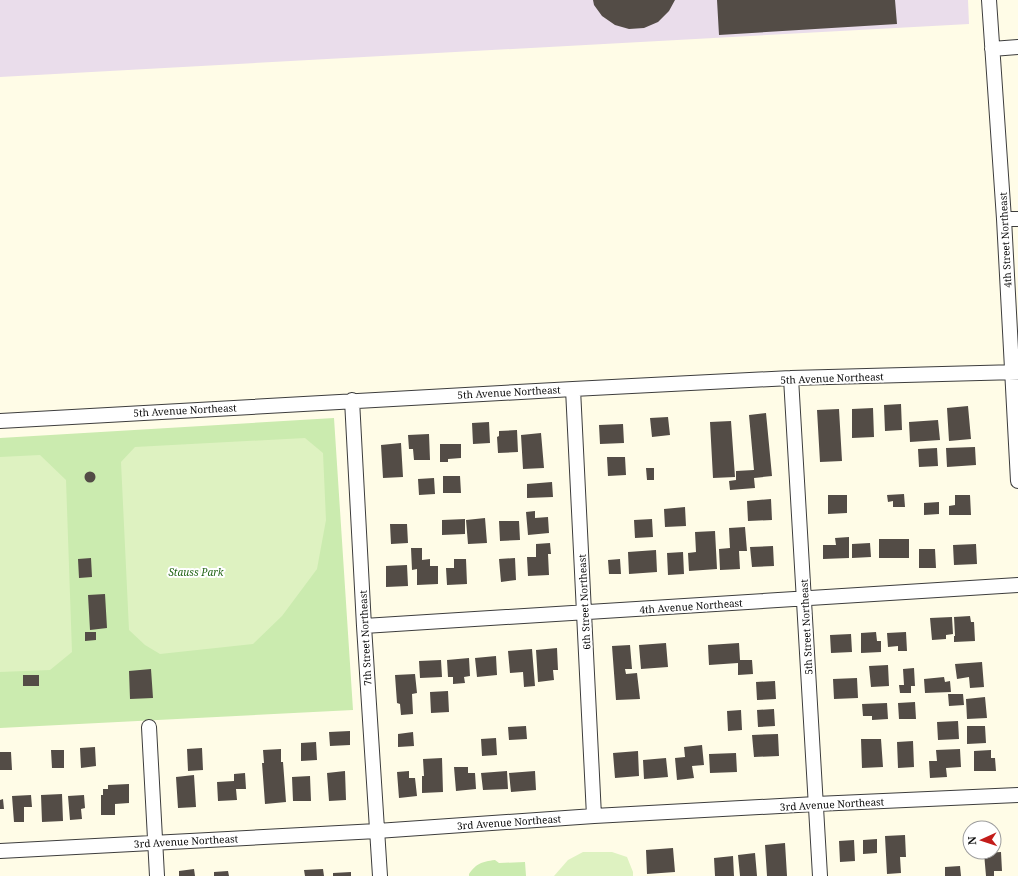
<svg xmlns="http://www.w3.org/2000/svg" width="1018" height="876" font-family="'Noto Serif',serif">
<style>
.industrial{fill:#eaddeb}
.green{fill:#cbebaf}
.pitch{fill:#def2c1}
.building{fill:#534c46}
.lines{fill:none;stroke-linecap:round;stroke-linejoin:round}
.minor-casing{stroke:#3d3d3d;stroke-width:16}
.minor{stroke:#fff;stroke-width:14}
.labels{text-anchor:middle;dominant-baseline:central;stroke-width:4;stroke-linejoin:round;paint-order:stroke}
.street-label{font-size:10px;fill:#0a0a0a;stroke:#fff}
.park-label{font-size:10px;font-style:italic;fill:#236517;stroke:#fff}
</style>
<rect width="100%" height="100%" fill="#fffce7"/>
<path class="industrial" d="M0 0H968L969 24 0 77Z"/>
<path class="green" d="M334 418 353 710 0 728V438Z
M495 860 499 863 525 862 526 876H469V874C477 863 481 862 495 860Z"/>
<path class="pitch" d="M305 438 323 453 326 520 317 569 282 616 253 644 160 654 145 645 129 630 121 462 135 447Z
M40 455 66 480 72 652 50 670 0 672V457Z
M583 852H612L627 857 633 872V876H554L568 860Z"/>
<path class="building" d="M593 0H675L669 11 658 22 644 28 629 29 615 25 602 16 594 5Z
M717 0H895L897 24 719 35Z
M901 404 902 430 885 431 884 405Z
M968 406 971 439 949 441 947 408Z
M873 408 874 437 852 438V409Z
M839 409 842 461 820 462 817 410Z
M766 413 772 476 754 478 755 488 730 490 729 481 736 480V471L754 470 749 415Z
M668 417 670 435 652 437 650 418Z
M938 420 940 440 910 442 909 422Z
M731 421 735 477 713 478 710 422Z
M489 422 490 443 473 444 472 423Z
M623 424 624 443 600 444 599 425Z
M517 430 518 452 498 453 497 437 499 436V431Z
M541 433 544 468 523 469 521 435Z
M429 434 430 460H414L413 449H409L408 435Z
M401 443 403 477 383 478 381 445Z
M440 444H461V458L448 459V462H440Z
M975 447 976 465 947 467 946 448Z
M937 448 938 466 919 467 918 449Z
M607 457H625L626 475 608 476Z
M646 468H654V480H647Z
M84.5 477a5.5 5.5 0 1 1 11 0a5.5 5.5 0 1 1-11 0Z
M443 476H460L461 493H443Z
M434 478 435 494 419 495 418 479Z
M552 482 553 497 527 498V484Z
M904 494 905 507H893V501L888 502 887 495Z
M828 495H847V513L828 514Z
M955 495H970L971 515H949V506L955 505Z
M771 499 772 520 748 521 747 501Z
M939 502V514L924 515V503Z
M685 507 686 526 665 527 664 509Z
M535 511V518L548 517 549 533 528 535 526 512Z
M485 518 487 543 468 544 466 520Z
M465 519V534L442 535V520Z
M652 519 653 537 635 538 634 520Z
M499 521H519L520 540 500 541Z
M390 524H407L408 543 391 544Z
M745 527 747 551H739L740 569 720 570 719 549 730 548 729 528Z
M715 531 717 569 689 571 688 553 696 552 695 532Z
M849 537V558L823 559V545H836L835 538Z
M879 539H909V558H879Z
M550 543 551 554H548L549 575 528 576 527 557H536V544Z
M870 543 871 557 852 558V544Z
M976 544 977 564 954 565 953 545Z
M773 546 774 566 752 567 750 547Z
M411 548H422V560L430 559V566H438V584L417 585V569L412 570Z
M919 549H935L936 568H919Z
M656 550 657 572 629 574 628 552Z
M683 552 684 574 668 575 667 553Z
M91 558 92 577 79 578 78 559Z
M515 558 516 580 501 582 499 559Z
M454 559H466L467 584 447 585 446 568H454Z
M620 559 621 574H609L608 560Z
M407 565 408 586 386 587V566Z
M105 594 107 628 90 630 88 595Z
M970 616 971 622H974L975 641 954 642V636H955L954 617Z
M952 617 953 634 946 635V639L932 640 930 618Z
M85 632H96V640L85 641Z
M876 632 877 641H881V652L861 653V633Z
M906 632 907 651H898V646L888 647 887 633Z
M851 634 852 652 831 653 830 635Z
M666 643 668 667 641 669 639 645Z
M739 643 740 660H752L753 674 738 675V663L709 665 708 645Z
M630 645 632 669H625L626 674 637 673 640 699 616 700 612 646Z
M557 648 558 670H553L554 680 538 682 536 650Z
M532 649 535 686 524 687 523 672 510 673 508 651Z
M496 656 497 675 477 677 475 658Z
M469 658 470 676 464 677 465 683 453 684V677H448L447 660Z
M441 660 442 677 420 678 419 661Z
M982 662 984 687 970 688 969 677 957 679 955 664Z
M888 665 889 686 871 687 869 666Z
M914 668 915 686H911V693H900L899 685H904L903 669Z
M151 669 153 698 130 699 129 671Z
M415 674 417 693 412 694 413 714 401 715 400 704 397 703 395 675Z
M23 675H39V686H23Z
M944 677 945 682 950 681 951 692 925 693 924 679Z
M857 678 858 698 834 699 833 679Z
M775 681 776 699 757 700 756 682Z
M448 691 449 712 431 713 430 692Z
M948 694H963L964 705 949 706Z
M985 697 987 718 967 719 966 699Z
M915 702 916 719H899L898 703Z
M887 703 888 719 872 720V716H863L862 704Z
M774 709 775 726 758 727 757 710Z
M741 710 742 730 728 731 727 711Z
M958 721 959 739 938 740 937 722Z
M526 726 527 739 509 740 508 727Z
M967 726H985L986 743 967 744Z
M350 731V745L330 746 329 732Z
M413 732 414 746 398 747V734Z
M778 734 779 756 754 757 752 735Z
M496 738 497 755 482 756 481 739Z
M861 739H881L883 767 862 768Z
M913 741 914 767 898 768 897 742Z
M316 742 317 760 301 761V743Z
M702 745 704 765 692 766 694 778 677 780 675 758 685 757 684 747Z
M95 747 96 766 81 768 80 748Z
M202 748 203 770 188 771 187 749Z
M281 749V762H283L286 802 265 804 262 763H264L263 750Z
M960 749 961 767 946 768 947 777 930 778 929 761H937L936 750Z
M51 750H64V768H52Z
M991 750V758H995L996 771H974V751Z
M638 751 639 776 615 778 613 753Z
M0 752H11L12 770H0Z
M736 753 737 772 710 773 709 754Z
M442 758 443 792 422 793V776H424L423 759Z
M666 758 668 777 644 779 643 760Z
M454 767H468V773H475L476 789 456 791Z
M345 771 346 800 329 801 327 773Z
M409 771V778H415L417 796 399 798 397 772Z
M507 771 508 789 483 790 481 773Z
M535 771 536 790 511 792 509 773Z
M245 773 246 789H236L237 800 218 801 217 782 234 781V774Z
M194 775 196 807 178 808 176 777Z
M310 776 311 801H293L292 777Z
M129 784V803L115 804V815H101V795H103V789H108V785Z
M62 794 63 821 42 822 41 795Z
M31 795 32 807H24V822H14L12 796Z
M84 795 85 808 81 809 82 819 70 820 68 796Z
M3 799 4 809H0V800Z
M994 832H997V845H994Z
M965 833H970V850H965Z
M905 835 906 857H900L901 873 887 874 885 836Z
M877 839V853L863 854V840Z
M854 840 855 861 840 862 839 841Z
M785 843 787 876H767L765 845Z
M673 848 675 872 647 874 646 850Z
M1001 852 1002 871H994V876H986L984 853Z
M755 853 757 876H740L738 855Z
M733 856 734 876H715L714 858Z
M960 866 961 876H945V867Z
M194 869 195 876H179V871Z
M323 869 324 876H305L304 870Z
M228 871 229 876H214V872Z
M351 872V876H333V873Z"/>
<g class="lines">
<defs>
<path id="minor" d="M989 0 1004 219 1018 481
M992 49 1018 47
M1004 219H1018
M791 378 820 876
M573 389 594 816
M352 400 364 626 380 876
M0 421 573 389 791 378 1018 372
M364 626 1018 585
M149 727 157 876
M0 851 377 831 594 816 816 804 1018 795"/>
</defs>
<use href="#minor" class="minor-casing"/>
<use href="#minor" class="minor"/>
</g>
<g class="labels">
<g class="street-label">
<text transform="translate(1005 240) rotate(-93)">4th Street Northeast</text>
<text transform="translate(832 378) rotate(-2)">5th Avenue Northeast</text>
<text transform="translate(509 392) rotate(-3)">5th Avenue Northeast</text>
<text transform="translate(185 410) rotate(-3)">5th Avenue Northeast</text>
<text transform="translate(584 602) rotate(-93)">6th Street Northeast</text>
<text transform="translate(691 606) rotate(-4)">4th Avenue Northeast</text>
<text transform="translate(806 627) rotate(-93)">5th Street Northeast</text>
<text transform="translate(365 638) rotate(-93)">7th Street Northeast</text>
<text transform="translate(832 804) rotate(-3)">3rd Avenue Northeast</text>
<text transform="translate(509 822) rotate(-4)">3rd Avenue Northeast</text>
<text transform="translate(186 841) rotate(-3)">3rd Avenue Northeast</text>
</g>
<g class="park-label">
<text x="196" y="572">Stauss Park</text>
</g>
</g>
<g transform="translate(982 840) rotate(267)"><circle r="19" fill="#ffffff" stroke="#9d9d9d"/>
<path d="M0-3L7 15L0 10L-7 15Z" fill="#c31c1a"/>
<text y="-6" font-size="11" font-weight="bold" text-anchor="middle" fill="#0a0a0a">N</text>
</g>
</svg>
